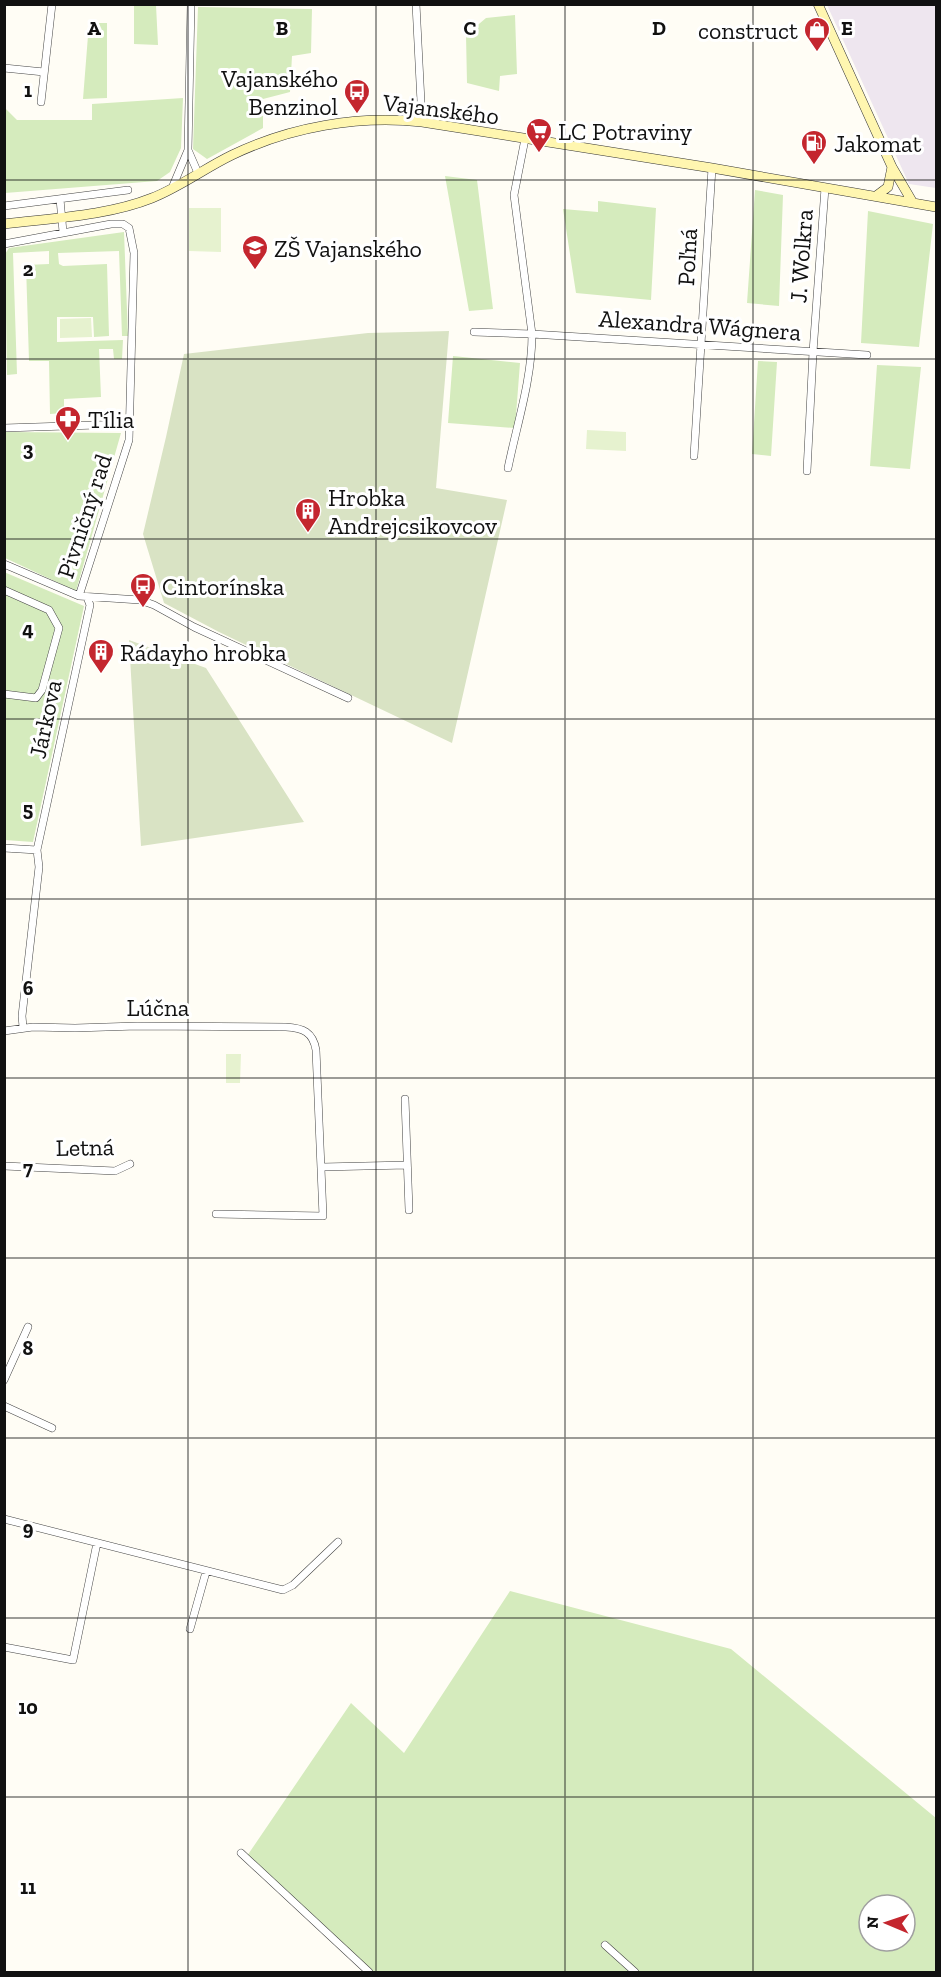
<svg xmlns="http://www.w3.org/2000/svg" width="941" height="1977" font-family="'Zilla Slab',serif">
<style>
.industrial{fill:#eee6ef}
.green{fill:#d5ebbd;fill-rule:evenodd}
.cemetery{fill:#d9e3c4}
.pitch{fill:#e6f2cf}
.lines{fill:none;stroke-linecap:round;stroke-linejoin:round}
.street-casing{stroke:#444;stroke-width:8}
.secondary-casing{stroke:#333;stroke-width:10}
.street{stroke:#fff;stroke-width:7}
.secondary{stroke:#fff6b0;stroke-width:9}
.grid{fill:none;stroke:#111;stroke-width:1.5;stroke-opacity:0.55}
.labels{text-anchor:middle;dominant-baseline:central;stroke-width:6;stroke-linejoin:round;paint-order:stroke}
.poi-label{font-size:24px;fill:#111;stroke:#fff;text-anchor:start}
.street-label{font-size:24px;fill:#111;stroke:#fff}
.grid-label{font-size:20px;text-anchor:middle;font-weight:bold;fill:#111;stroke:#fff;stroke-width:6;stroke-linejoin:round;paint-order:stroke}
</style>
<rect width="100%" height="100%" fill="#fffdf5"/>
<path class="industrial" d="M827 5H936V188L909 184Z"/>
<path class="green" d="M134 5H156L158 45 134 44Z
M198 7 312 9 311 53 292 56 290 92 263 99V128L207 159 193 149Z
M515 15 517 74 500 76 499 91 467 83 466 35 486 18Z
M89 23H107V98L83 99Z
M183 98 181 148 170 172 157 181 5 193V108L17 120H92V104Z
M445 176 477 180 493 309 469 311Z
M755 190 783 195 779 306 747 303Z
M598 201 656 208 651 300 576 293 563 209 598 212Z
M868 211 933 224 919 347 861 343Z
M124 232 128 336H122L119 251 58 253 59 264 63 266 107 264 109 336 94 337 93 317H57V342L123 340 122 359H114L113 349H99L101 397 64 399V413L50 414 49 361H29L26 265 49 264V251L13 253 17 374 7 375 5 254 9 248Z
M453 356 520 363 515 428 448 423Z
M758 361 777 362 771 456 752 454Z
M877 365 921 367 910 469 870 466Z
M5 432 121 433 76 591 5 558Z
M4 572 84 606 33 842 5 840Z
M510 1591 731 1649 936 1818V1972H372L247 1856 351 1703 404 1753ZM869 1905H905V1941H869Z"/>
<path class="cemetery" d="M449 331 436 488 507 500 452 743 219 632 164 603 143 534 166 437 184 354 368 333Z
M129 640 206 668 304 822 141 846Z"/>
<path class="pitch" d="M189 208H221V252L189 251Z
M91 318 92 337 60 338V319Z
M587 430 626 432V451L586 449Z
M226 1054H241L240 1083H226Z"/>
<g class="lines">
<defs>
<path id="street" d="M191 4 188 150 198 173
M416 4 422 122
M4 68 44 72
M41 102 52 4
M172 188 188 150
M60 199 63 232
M4 206 128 190
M4 244 111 224H123L129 228 134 253 129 440 79 596
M474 332 532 334 867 355
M4 428 128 424
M694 456 712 168
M508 468C517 424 532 379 532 334L514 195 525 139
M807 471 813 352 825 188
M4 564 79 596 140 600 154 605 194 627 348 698
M4 590 49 610 59 628 42 690 36 698 4 694
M4 848 37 850
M23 1027 22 1016 39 867 37 850 90 605 87 597
M4 1031 33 1027 75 1028 137 1026 286 1027C303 1028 313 1032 316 1050L323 1216 216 1214
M405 1099 409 1210
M4 1166 115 1171 130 1164
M322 1167 407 1165
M4 1380 28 1327
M4 1406 52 1428
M4 1519 283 1590 293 1585 338 1542
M190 1629 206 1572
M4 1647 73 1660 97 1543
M241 1853 369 1972
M605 1945 635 1972"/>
<path id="secondary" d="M818 4 892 167 913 203
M876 196 888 187 892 167
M4 224C52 218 107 216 152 198 180 187 205 168 232 155 290 127 358 115 422 122L712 168 936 207"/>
</defs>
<use href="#street" class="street-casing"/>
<use href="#secondary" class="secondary-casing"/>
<use href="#street" class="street"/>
<use href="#secondary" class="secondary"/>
</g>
<path class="grid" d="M188 4V1972M376 4V1972M565 4V1972M753 4V1972M4 180H936M4 359H936M4 539H936M4 719H936M4 899H936M4 1078H936M4 1258H936M4 1438H936M4 1618H936M4 1797H936"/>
<defs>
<symbol id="shop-pin" viewBox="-11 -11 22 30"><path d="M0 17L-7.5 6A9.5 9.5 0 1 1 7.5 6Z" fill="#c4262e" stroke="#fff"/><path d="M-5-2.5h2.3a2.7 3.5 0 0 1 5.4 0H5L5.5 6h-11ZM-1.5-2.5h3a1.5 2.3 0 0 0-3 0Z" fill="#fff"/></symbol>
<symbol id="bus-pin" viewBox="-11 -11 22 30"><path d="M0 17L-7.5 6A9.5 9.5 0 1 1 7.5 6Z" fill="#c4262e" stroke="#fff"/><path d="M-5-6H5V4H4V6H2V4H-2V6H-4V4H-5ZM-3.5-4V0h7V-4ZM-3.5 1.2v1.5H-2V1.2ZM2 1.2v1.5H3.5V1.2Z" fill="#fff"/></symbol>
<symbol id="supermarket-pin" viewBox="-11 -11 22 30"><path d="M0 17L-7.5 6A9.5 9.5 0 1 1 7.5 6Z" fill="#c4262e" stroke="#fff"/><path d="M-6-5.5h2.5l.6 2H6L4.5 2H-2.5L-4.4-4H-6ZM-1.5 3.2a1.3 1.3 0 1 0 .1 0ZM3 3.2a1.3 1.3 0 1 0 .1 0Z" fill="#fff"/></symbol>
<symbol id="fuel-pin" viewBox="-11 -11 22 30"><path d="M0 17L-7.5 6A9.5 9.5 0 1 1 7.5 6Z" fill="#c4262e" stroke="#fff"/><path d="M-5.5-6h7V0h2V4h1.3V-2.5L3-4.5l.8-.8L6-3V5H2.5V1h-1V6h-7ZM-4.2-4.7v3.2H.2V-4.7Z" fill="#fff"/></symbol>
<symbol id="school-pin" viewBox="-11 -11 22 30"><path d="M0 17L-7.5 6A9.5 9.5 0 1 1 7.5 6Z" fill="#c4262e" stroke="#fff"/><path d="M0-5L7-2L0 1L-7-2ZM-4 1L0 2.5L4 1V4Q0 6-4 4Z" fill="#fff"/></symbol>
<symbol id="pharmacy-pin" viewBox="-11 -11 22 30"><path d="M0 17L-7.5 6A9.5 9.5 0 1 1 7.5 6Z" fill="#c4262e" stroke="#fff"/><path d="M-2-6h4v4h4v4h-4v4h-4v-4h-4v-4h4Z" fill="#fff"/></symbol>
<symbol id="building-pin" viewBox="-11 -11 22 30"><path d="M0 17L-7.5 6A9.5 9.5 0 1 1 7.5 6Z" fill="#c4262e" stroke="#fff"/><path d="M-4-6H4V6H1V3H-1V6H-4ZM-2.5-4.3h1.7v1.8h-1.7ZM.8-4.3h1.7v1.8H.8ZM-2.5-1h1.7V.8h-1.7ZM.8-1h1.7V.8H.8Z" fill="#fff"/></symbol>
</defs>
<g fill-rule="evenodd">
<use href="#shop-pin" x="802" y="15" width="30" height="40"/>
<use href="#bus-pin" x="342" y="77" width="30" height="40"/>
<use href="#supermarket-pin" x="524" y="116" width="30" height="40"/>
<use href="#fuel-pin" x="799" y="128" width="30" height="40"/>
<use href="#school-pin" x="240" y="233" width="30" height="40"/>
<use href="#pharmacy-pin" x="53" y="404" width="30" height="40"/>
<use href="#building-pin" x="293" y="496" width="30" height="40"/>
<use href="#bus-pin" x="128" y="571" width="30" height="40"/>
<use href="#building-pin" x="86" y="637" width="30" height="40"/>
</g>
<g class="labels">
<g class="poi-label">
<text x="798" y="30" text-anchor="end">construct</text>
<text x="338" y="78" text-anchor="end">Vajanského<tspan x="338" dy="28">Benzinol</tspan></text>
<text x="558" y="131">LC Potraviny</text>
<text x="834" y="143">Jakomat</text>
<text x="274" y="248">ZŠ Vajanského</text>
<text x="88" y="419">Tília</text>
<text x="328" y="497">Hrobka<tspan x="328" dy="28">Andrejcsikovcov</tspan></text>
<text x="162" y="586">Cintorínska</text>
<text x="120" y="652">Rádayho hrobka</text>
</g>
<g class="street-label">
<text transform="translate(441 109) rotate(7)">Vajanského</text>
<text transform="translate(801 256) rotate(-86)">J. Wolkra</text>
<text transform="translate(687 257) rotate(-87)">Poľná</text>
<text transform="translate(700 325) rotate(4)">Alexandra Wágnera</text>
<text transform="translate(84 516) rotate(-72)">Pivničný rad</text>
<text transform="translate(45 719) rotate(-78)">Járkova</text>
<text x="158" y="1007">Lúčna</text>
<text transform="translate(85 1147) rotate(-1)">Letná</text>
</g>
</g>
<g class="grid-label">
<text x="94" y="35">A</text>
<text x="282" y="35">B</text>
<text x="470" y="35">C</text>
<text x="659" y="35">D</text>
<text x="847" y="35">E</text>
<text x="28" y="97">1</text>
<text x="28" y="276">2</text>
<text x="28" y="456">3</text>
<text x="28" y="636">4</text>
<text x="28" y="816">5</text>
<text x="28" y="995">6</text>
<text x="28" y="1175">7</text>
<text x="28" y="1355">8</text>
<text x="28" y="1535">9</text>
<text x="28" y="1714">10</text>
<text x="28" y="1894">11</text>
</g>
<rect width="941" height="1977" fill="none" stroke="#111111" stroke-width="12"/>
<g transform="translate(887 1923) rotate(272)"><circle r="28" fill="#ffffff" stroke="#a0a0a0" stroke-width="1.5"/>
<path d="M0-4.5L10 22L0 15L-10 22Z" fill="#c4262e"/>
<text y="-9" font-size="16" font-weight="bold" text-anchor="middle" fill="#111111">N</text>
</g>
</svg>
